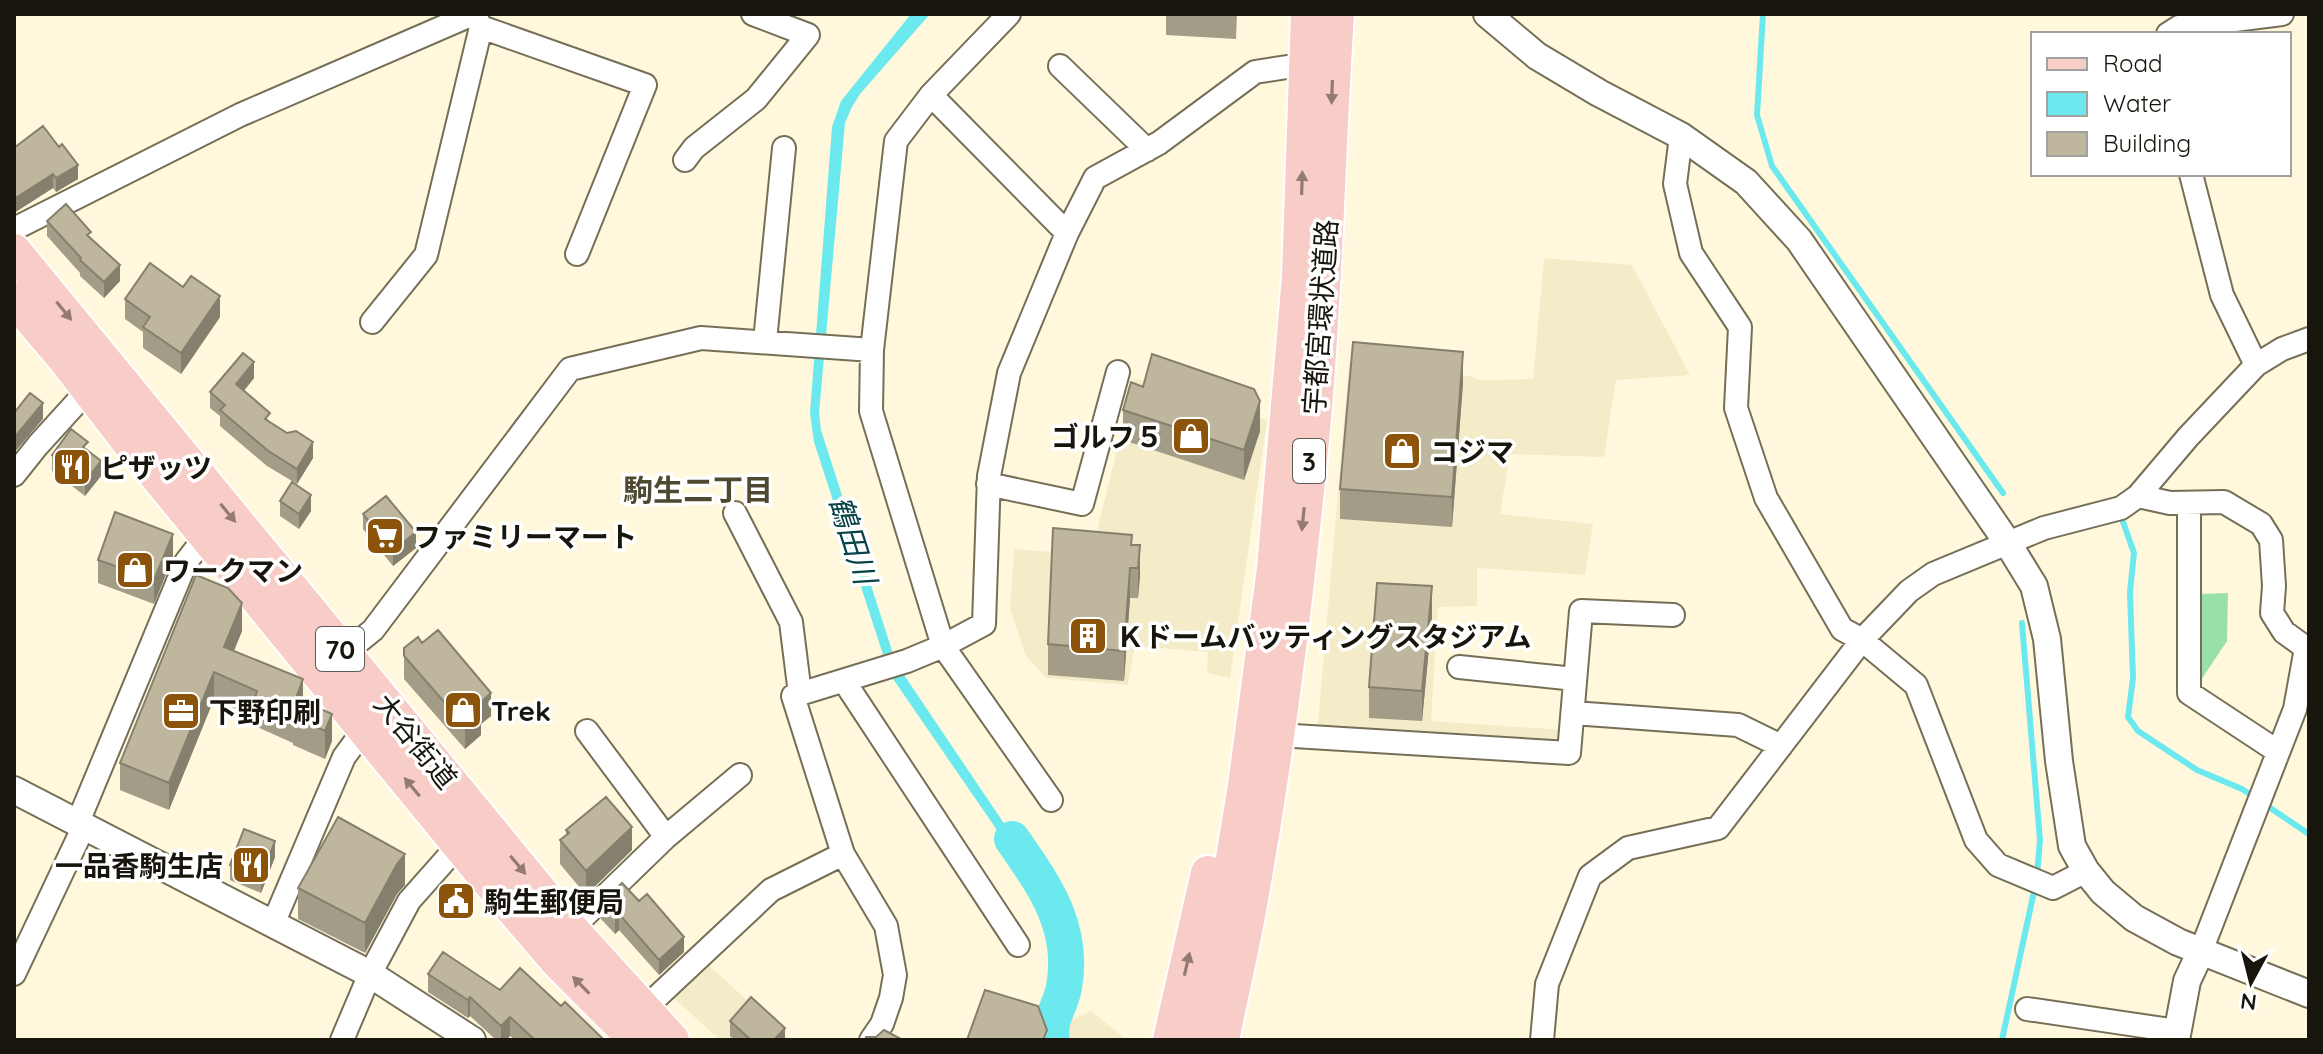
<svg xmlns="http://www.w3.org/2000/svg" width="2323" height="1054" font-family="Quicksand,'Noto Sans JP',sans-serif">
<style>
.built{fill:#f4ecc9}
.green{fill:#98e0a8}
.water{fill:#6ce9ee}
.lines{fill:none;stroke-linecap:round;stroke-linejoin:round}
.stream{stroke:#6ce9ee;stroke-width:6}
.river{stroke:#6ce9ee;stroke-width:36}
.minor-casing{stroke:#756f57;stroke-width:26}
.tertiary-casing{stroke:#756f57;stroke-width:30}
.primary-casing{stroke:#fff;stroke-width:38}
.minor{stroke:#fff;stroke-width:22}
.tertiary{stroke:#fff;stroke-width:26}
.primary{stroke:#f8ccc7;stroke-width:34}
.wall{fill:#a39d87}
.shaded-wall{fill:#85806e}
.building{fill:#beb79d;stroke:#85806e;stroke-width:2}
.oneway{fill:#937a73}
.labels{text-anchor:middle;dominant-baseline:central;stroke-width:7;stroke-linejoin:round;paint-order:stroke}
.shield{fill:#fff;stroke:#5d5b55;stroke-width:2}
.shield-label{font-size:26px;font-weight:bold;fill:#18150c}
.street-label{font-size:28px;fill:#18150c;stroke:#fff}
.poi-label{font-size:28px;font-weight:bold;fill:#18150c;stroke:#fff;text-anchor:start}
.neighbourhood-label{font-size:30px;font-weight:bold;fill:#4f4932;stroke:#fff}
.water-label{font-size:30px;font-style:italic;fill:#084447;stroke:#fff}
</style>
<rect width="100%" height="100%" fill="#fff8dc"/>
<path class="built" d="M1544 258 1632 265 1690 375 1616 380 1604 457 1510 454 1500 514 1593 524 1585 575 1477 568V606L1438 607 1431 721 1565 730 1564 747 1364 733 1318 724 1349 363 1471 376 1480 380 1533 379Z
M1135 378 1267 420 1230 678 1207 673 1208 652 1135 646 1128 685 1046 678 1026 656 1010 609 1014 549 1091 555Z
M703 960 791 1040H720L667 992Z
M979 1006 1040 1024 1068 1021 1091 1011 1127 1040H966Z"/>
<path class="green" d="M2228 593 2227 641 2199 683V594Z"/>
<path class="water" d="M911 14H930L860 94 852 107 845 123 819 413 821 430 896 663 1038 874 1068 944 1069 979 1068 991 1057 1020 1056 1040H1047L1051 1014 1060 985 1063 960 1058 937 1032 881 889 673 814 442 810 413 832 127 841 101Z"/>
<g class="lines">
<path class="stream" d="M1763 14 1757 115 1772 166 2003 493
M2118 517 2121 516 2134 553 2130 592 2133 678 2128 717 2138 731 2197 770 2242 789 2309 834
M2022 623 2040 840 2037 876
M2002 1040 2035 887"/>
<path class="river" d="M1012 839C1044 885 1075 927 1064 987 1060 1009 1048 1018 1052 1040"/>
<defs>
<path id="minor" d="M474 14 481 27 645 85 577 254
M2168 34 2179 27 2282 14
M1060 66 1147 150
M931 95 1067 233
M1681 136 1675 184 1691 253 1740 327 1736 408 1766 498 1842 629 1862 640 1916 685 1976 840 1998 865 2053 888 2086 871
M685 160 694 148 756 99 808 35 753 14
M2191 174 2222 295 2256 365
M14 229 240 115 473 14
M372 322 426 255 481 27
M765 341 784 148
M872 350 871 411 943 646 1051 800
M14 475 38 445 88 390
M988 484 1082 504 1118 372
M2138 496 2170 503 2224 502 2261 524 2271 540 2274 586 2272 613 2284 632 2306 648 2295 709 2201 951
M2189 503V693L2277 751
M735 513 791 622 800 694
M336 660 373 630 570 369 701 338 872 350 896 141 931 95 1009 14
M1459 667 1575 679
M844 681 1018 945
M1573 713 1738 725 1781 746
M587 731 666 837
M1294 736 1569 753 1581 611 1673 615
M78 822 186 562 196 549 208 538
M273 924 344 757 355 742 367 732
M571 929 666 837 740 775
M14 974 84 826
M2027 1009 2177 1031
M643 1010 771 890 843 854
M342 1040 370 974 409 901 448 857 471 838
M871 1040 882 1024 891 998 895 975 886 926 843 854 793 696 907 661 943 646 984 624 989 476 1009 373 1067 233 1095 178 1159 143 1255 72 1307 64
M1542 1040 1547 984 1590 876 1628 848 1718 828 1862 640 1909 591 1933 574 2044 528 2121 508 2138 496 2188 437 2256 365 2282 349 2309 339"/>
<path id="tertiary" d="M1487 14 1537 56 1599 93 1681 136 1746 182 1799 240 2007 542 2034 586 2047 639 2059 761 2072 846 2086 871 2103 892 2134 918 2178 942 2309 994
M14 790 370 974 472 1040
M2176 1040 2187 981 2201 951"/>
<path id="primary" d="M14 251 571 929 672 1040
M14 299 65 359 129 442 487 879 558 962 636 1040
M1170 1040 1208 873
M1197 1040 1226 900 1245 786 1274 569 1299 277 1308 14
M1222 1040C1231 995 1242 949 1250 904 1279 743 1299 581 1314 418 1326 284 1328 149 1337 14"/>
</defs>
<use href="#minor" class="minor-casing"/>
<use href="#tertiary" class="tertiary-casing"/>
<use href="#primary" class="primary-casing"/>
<use href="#minor" class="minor"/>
<use href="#tertiary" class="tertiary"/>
<use href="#primary" class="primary"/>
</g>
<path class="wall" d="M1166 14H1237L1236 39 1166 35Z
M14 148 78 179 56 192 53 188 14 213Z
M47 221 91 239 120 281 104 298 80 276V273L47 236Z
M125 299 220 317 181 374 143 348V332L125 319Z
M254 378 244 391 270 422 313 458 297 484 267 466 220 426V416L210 408V392Z
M1463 383 1452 527 1340 519V489Z
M1143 387 1260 431 1244 480 1123 440V410Z
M88 451 101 476 85 496 52 471V455Z
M280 501 311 511 299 529 280 516Z
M363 514 416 548 393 566 363 529Z
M1132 545H1140V576L1138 598H1130L1124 681 1048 675V644Z
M173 557 154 604 98 583V560Z
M1432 616 1422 721 1369 718V687Z
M242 631 234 651 303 701 332 741 325 759 293 745V743L255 726V718L214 699 169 810 120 790V763Z
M404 648 491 716 481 724V735L465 749 404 679Z
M566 830 632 850 586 895 560 864V840L566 835Z
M275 857 261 893 230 880V865Z
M405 885 397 894 365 953 298 919V888Z
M639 901 684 952 659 975 619 930 615 934 601 919V903Z
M428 974 500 990 561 1006 604 1040H515L510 1036 506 1040H496L470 1016 468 1018 428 992Z
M730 1021 785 1040H734L730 1036Z"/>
<path class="shaded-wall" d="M78 165V179L56 192V178Z
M53 174V188L14 213V199Z
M120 265V281L104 298V282Z
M220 296V317L181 374V353Z
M1463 352V383L1452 527V497Z
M254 362V378L236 400V384Z
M1260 401V431L1244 480V450Z
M43 403V419L14 453V438Z
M313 442V458L297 484V469Z
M101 461V476L85 496V481Z
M311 495V511L299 529V514Z
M416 532V548L393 566V551Z
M173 534V557L154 604V580Z
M1140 545V576L1138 598V568Z
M1130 568V598L1124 681V651Z
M1432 586V616L1422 721V691Z
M242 603V631L224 674V647Z
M214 672V699L169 810V783Z
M303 679V706L296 698Z
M491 693V716L481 724V735L465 749V726L476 706Z
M332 714V741L325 759V731Z
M632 827V850L586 895V871Z
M275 841V857L261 893V877Z
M405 854V885L397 894 365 953V923L397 864Z
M619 914V930L615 934V918Z
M684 937V952L659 975V960Z
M470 997V1016L468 1018V1000Z
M510 1017V1036L506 1040H501V1026Z
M785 1028V1040H774Z"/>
<path class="building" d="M43 126 59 147 62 144 78 165 56 178 53 174 14 199V148Z
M66 204 91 232 87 235 120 265 104 282 80 260 81 258 47 221Z
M150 263 183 287 191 276 220 296 181 353 143 327 150 317 125 299Z
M1353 342 1463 352 1452 497 1340 489Z
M243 353 254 362 236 384 270 413 265 419 287 433 296 431 313 442 297 469 267 450 220 410 225 405 210 392Z
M1152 354 1254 389 1260 401 1244 450 1123 410 1131 382 1143 387Z
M30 393 43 403 14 438V413Z
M71 429 88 442 83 447 101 461 85 481 52 455Z
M292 482 311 495 299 514 280 501Z
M386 496 416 532 393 551 363 514Z
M115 512 173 534 154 580 98 560Z
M1053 528 1132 535 1131 545H1140L1138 568H1130L1124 651 1048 644Z
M196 575 228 588 242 603 224 647 303 679 296 698 332 714 325 731 293 717 294 715 255 698 257 691 214 672 169 783 120 763Z
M1377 583 1432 586 1422 691 1369 687Z
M438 630 491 693 476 706 481 712 465 726 404 656V648L418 637 422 643Z
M606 797 632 827 586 871 560 840 569 833 566 830Z
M338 817 405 854 397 864 365 923 298 888Z
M244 829 275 841 261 877 230 865Z
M622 883 639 901 647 894 684 937 659 960 619 914 615 918 601 903Z
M443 952 500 990 520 968 561 1006 565 1002 604 1040H535L510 1017 501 1026 470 997 468 1000 428 974Z
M985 990 1038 1006 1047 1030 1043 1040H967Z
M751 997 785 1028 774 1040H751L730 1021Z
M884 1030 901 1039 900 1040H865L866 1037H876Z"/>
<defs><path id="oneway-solid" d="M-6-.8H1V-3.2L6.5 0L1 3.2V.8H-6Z" transform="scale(2)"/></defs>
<g class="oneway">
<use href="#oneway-solid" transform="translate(1332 92) rotate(92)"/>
<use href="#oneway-solid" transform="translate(1302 183) rotate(-88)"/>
<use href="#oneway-solid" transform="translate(64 311) rotate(51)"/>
<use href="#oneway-solid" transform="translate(228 513) rotate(51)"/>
<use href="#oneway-solid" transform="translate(1303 519) rotate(96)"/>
<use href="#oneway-solid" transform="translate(412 787) rotate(-130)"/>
<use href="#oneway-solid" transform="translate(518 865) rotate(50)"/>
<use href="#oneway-solid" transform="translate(1187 964) rotate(-77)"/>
<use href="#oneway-solid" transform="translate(581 985) rotate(-134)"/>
</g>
<defs>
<symbol id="shop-square" viewBox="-11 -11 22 22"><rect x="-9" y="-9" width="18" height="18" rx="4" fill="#8c530a" stroke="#fff"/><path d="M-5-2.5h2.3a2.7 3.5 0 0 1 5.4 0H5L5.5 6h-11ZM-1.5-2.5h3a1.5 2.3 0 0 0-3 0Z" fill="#fff"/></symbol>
<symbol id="restaurant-square" viewBox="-11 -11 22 22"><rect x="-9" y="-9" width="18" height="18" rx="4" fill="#8c530a" stroke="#fff"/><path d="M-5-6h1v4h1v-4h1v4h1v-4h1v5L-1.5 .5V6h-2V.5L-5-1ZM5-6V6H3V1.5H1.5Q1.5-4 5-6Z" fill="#fff"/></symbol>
<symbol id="supermarket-square" viewBox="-11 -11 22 22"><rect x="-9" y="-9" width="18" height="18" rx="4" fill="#8c530a" stroke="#fff"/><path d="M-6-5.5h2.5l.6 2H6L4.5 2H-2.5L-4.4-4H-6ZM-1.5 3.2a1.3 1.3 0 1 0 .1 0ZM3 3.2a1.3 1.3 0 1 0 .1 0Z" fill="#fff"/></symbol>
<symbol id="building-square" viewBox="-11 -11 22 22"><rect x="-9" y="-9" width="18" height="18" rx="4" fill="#8c530a" stroke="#fff"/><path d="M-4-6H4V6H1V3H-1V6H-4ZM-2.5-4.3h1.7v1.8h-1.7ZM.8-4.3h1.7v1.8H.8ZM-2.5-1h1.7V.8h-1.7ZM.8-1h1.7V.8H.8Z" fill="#fff"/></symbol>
<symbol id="office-square" viewBox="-11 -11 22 22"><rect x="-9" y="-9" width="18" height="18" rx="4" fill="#8c530a" stroke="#fff"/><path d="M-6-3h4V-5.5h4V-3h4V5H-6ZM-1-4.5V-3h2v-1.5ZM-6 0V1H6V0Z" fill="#fff"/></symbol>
<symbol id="civic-square" viewBox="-11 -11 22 22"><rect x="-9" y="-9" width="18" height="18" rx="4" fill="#8c530a" stroke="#fff"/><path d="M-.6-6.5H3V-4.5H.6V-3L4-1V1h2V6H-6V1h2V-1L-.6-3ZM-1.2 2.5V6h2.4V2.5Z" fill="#fff"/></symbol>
</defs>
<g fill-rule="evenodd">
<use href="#shop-square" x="1169" y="414" width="44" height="44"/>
<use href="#shop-square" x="1380" y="429" width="44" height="44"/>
<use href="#restaurant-square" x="50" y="445" width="44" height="44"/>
<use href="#supermarket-square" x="363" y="514" width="44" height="44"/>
<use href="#shop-square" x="113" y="548" width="44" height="44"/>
<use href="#building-square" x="1066" y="614" width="44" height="44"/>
<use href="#shop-square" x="441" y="688" width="44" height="44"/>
<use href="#office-square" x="159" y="689" width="44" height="44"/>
<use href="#restaurant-square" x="229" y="843" width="44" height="44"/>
<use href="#civic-square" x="434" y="879" width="44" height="44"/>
</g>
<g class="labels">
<g class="shield">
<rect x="1293" y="439" width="32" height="44" rx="6"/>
<rect x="316" y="627" width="48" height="44" rx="6"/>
</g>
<g class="shield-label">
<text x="1309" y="461">3</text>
<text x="340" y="649">70</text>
</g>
<g class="street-label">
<text transform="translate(1320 317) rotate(-86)">宇都宮環状道路</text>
<text transform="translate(416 741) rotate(51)">大谷街道</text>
</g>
<g class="poi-label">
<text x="1163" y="436" text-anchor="end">ゴルフ５</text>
<text x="1430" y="451">コジマ</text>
<text x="100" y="467">ピザッツ</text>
<text x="413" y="536">ファミリーマート</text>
<text x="163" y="570">ワークマン</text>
<text x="1116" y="636">Ｋドームバッティングスタジアム</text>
<text x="491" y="710">Trek</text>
<text x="209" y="711">下野印刷</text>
<text x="223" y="865" text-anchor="end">一品香駒生店</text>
<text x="484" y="901">駒生郵便局</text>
</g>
<g class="neighbourhood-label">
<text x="698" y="490">駒生二丁目</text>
</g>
<g class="water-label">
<text transform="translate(853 540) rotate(72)">鶴田川</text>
</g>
</g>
<rect width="2323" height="1054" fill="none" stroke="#18150c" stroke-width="32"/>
<rect x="2031" y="32" width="260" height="144" fill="#ffffff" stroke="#a3a19e" stroke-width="2"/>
<rect x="2047" y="58" width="40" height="12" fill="#f8ccc7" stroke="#a3a19e" stroke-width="2"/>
<text x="2103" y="72" font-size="24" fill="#18150c">Road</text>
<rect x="2047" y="92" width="40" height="24" fill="#6ce9ee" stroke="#a3a19e" stroke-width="2"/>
<text x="2103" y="112" font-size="24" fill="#18150c">Water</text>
<rect x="2047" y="132" width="40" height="24" fill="#beb79d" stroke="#a3a19e" stroke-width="2"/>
<text x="2103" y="152" font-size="24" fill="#18150c">Building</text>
<g transform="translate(2251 982) rotate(187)" stroke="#ffffff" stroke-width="6" paint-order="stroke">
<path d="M0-6L14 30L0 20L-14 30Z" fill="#18150c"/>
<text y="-12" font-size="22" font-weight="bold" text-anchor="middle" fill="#18150c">N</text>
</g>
</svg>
